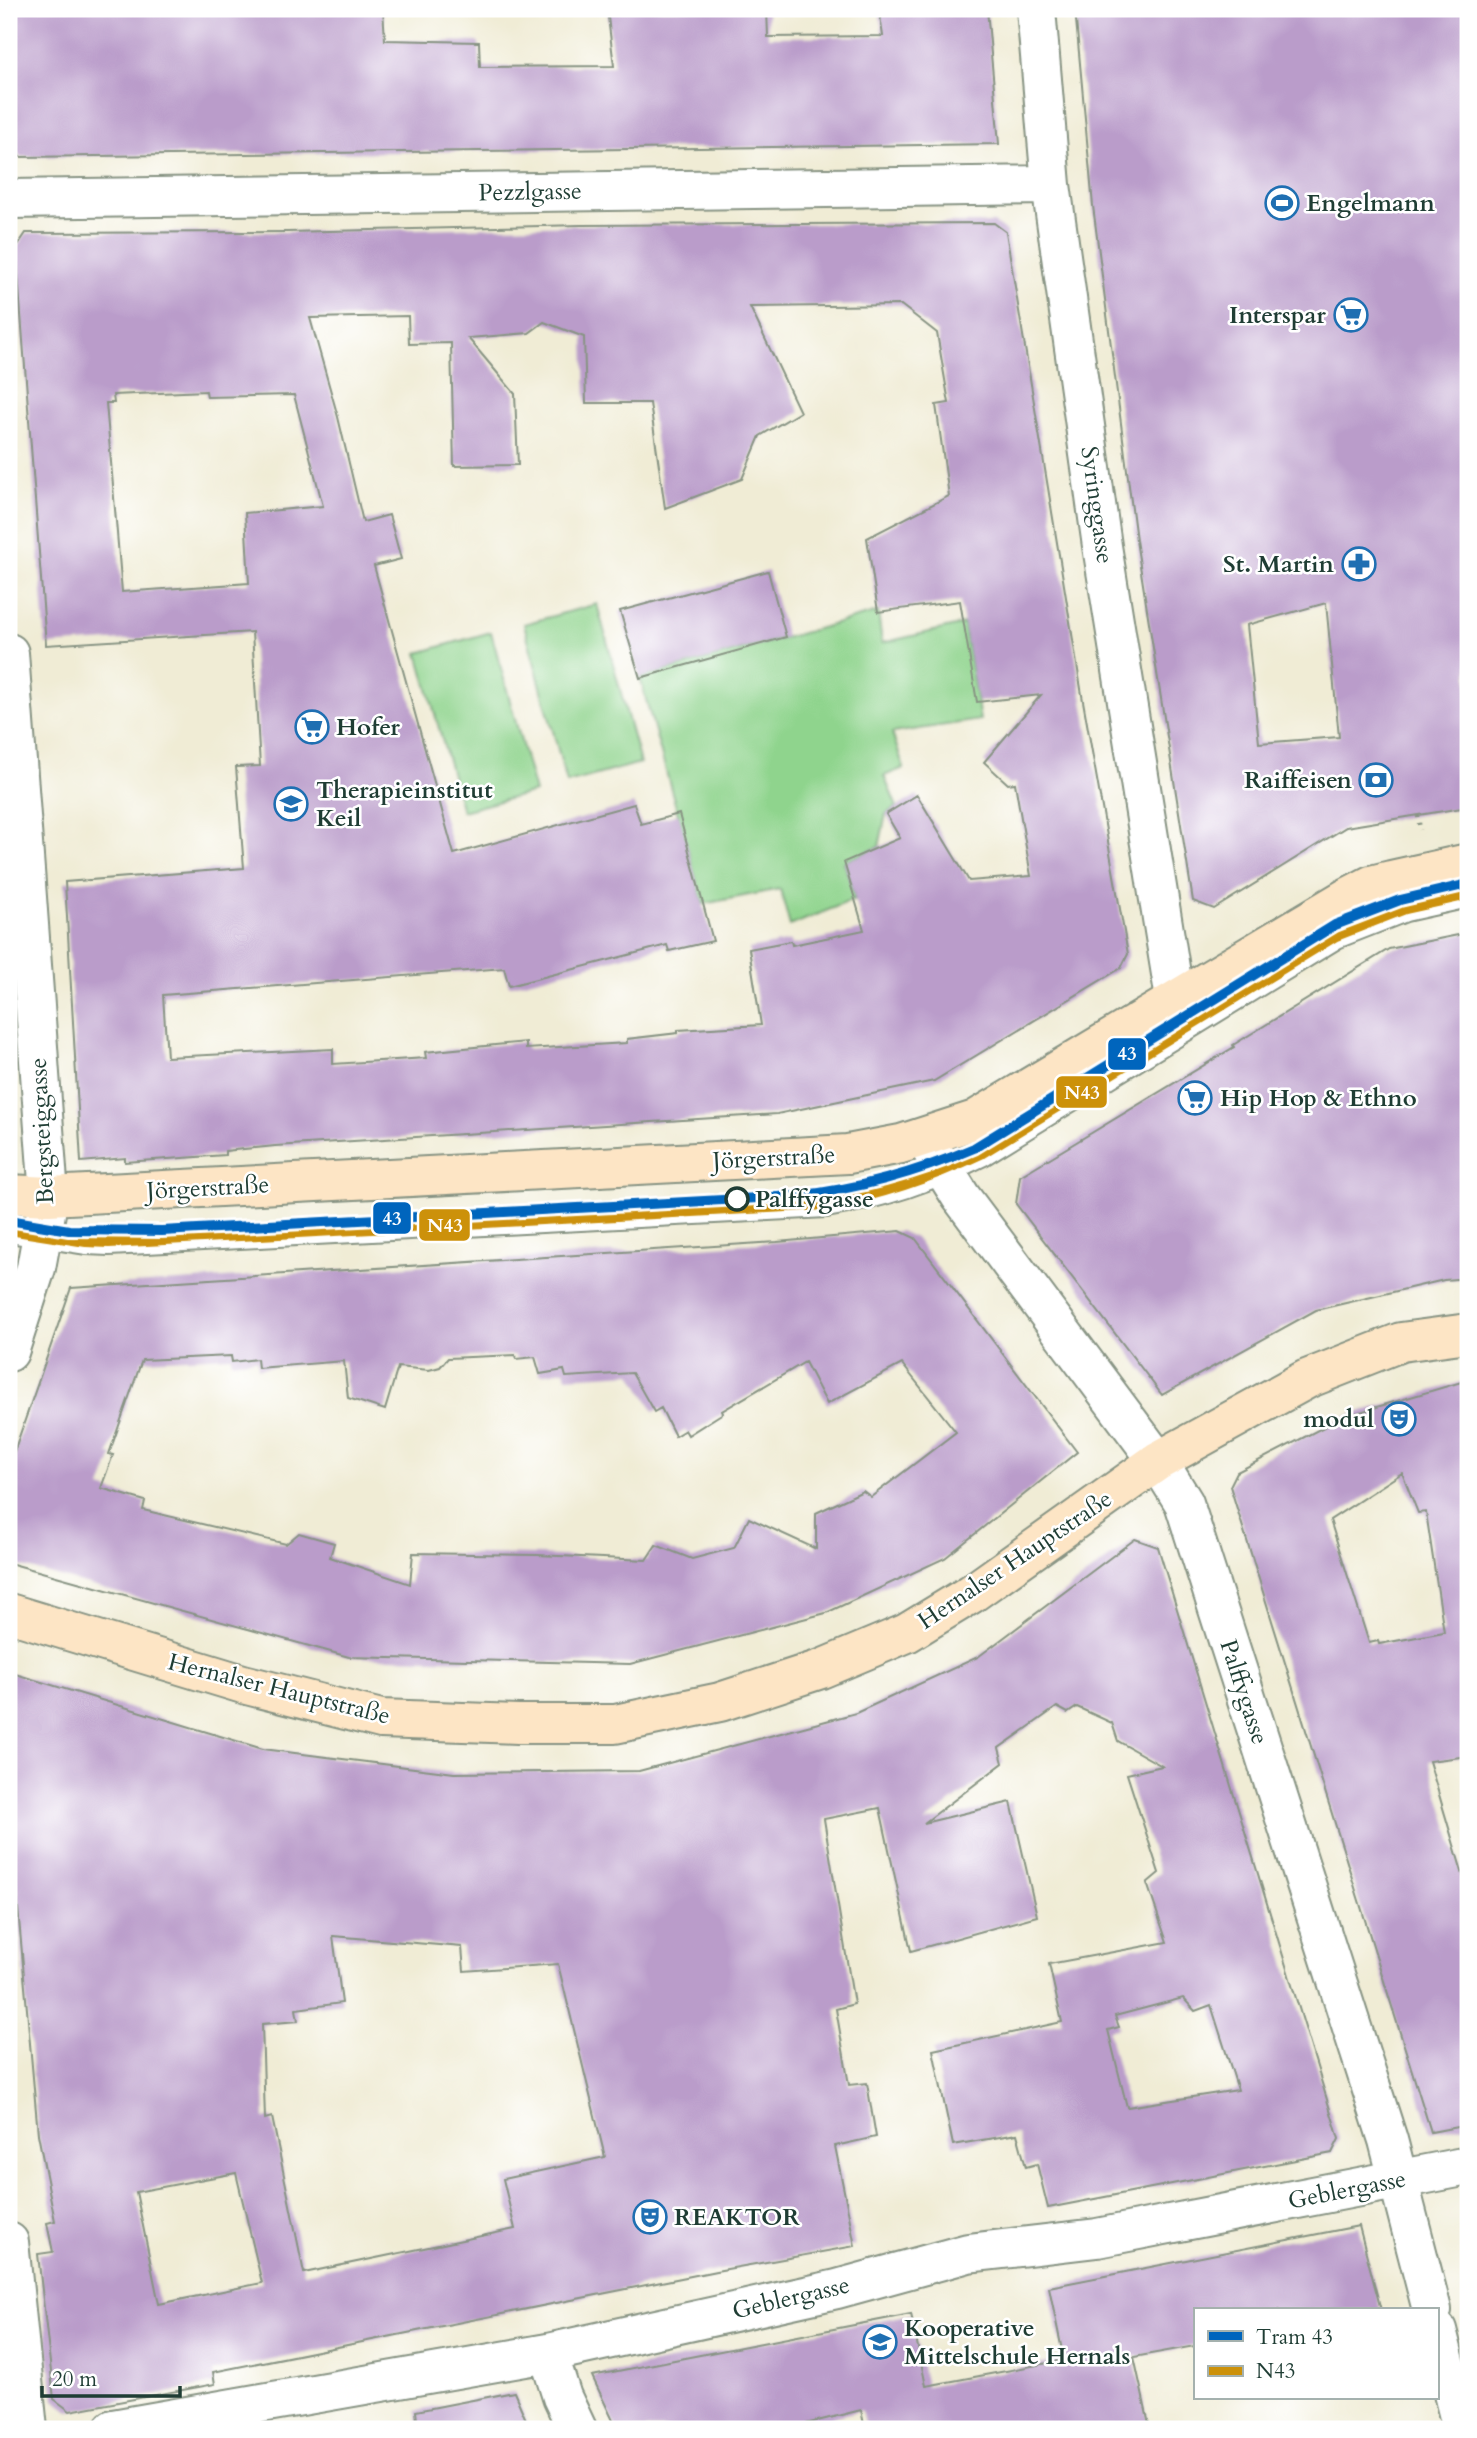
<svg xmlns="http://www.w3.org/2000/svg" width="1477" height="2438" font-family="Cardo,serif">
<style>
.green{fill:#8fd48d;stroke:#578860;stroke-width:2}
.building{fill:#ba9cca;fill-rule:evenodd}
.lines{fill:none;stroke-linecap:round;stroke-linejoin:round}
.lane-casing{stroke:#889484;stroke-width:28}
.street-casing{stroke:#889484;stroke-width:42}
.secondary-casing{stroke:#889484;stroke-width:42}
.path{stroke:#889484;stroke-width:4.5;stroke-dasharray:2 5;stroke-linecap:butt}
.lane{stroke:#fff;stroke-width:24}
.street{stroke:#fff;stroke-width:38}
.secondary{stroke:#fde5c5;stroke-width:38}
.bus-1-casing{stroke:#fff;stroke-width:16}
.bus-1{stroke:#cc910a;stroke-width:10}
.tram-1-casing{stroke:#fff;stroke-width:16}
.tram-1{stroke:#0065bd;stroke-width:10}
.stop-dot{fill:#fff;stroke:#1f3d34;stroke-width:3.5}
.labels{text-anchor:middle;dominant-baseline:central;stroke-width:5;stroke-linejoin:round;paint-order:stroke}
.street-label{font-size:24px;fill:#1f3d34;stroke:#fff}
.poi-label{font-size:24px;font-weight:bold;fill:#1f3d34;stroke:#fff;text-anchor:start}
.stop-label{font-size:24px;font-weight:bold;fill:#1f3d34;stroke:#fff;text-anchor:start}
.line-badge{stroke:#fff;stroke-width:2.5}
.badge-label{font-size:19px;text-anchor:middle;font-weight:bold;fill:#fff}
</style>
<rect width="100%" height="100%" fill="#fff"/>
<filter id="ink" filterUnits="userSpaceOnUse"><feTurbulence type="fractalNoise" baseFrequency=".0143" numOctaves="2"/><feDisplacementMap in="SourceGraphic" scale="14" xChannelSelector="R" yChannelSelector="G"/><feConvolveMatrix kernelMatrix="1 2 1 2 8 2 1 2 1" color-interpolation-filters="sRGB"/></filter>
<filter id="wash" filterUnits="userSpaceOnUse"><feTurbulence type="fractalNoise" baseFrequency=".00686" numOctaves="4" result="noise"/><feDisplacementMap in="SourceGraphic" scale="28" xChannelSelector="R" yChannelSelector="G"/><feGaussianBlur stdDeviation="1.57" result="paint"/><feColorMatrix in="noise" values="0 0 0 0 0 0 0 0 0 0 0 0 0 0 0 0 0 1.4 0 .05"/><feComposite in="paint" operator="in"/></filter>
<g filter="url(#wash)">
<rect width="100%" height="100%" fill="#f0ecd5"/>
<path class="green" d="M597 604 640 763 567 783 524 624Z
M878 612 882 643 964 624 980 720 892 733 904 768 884 776 897 807 886 814 879 847 844 862 855 899 790 926 780 889 703 904 640 678Z
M491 632 535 792 462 811 418 653Z"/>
<g id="blocks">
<path class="building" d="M9 9H383L385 40 479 42 480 67 614 66 607 9H767L768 37 883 36 879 9H987L999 144 21 157 9 146Z
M1075 9H1468V807L1346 827 1214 909 1193 901 1136 540 1093 206ZM1326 603 1339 737 1259 743 1247 625Z
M994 223 1006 232 1083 701 1128 954 1121 968 934 1081 777 1114 275 1146 225 1151V1155L125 1162V1158L81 1162 65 882 244 868 236 767 260 766 252 632 46 645 16 248 26 233 287 232 581 225ZM901 305 937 333 949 403 936 405 949 496 867 538 878 612 960 601 977 702 1041 695 984 762 1008 784 1015 783 1031 876 969 881 917 795 886 814 900 838 844 862 864 930 792 945 791 941 749 949 761 1025 678 1030V1033L627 1039V1043L526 1049V1042L425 1052 426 1058 333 1064V1049L167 1057 163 995 504 968 509 986 667 945 669 951 713 941 679 814 641 824 634 804 454 854 374 566 401 559 389 515 363 522 338 417 310 318 408 316 409 344 451 343 454 466 518 465 515 394 468 338 529 333 544 322 584 337 586 403H650L665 508 742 479 760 436 800 412 750 307ZM206 391 207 397 294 395 323 506 245 513 249 583 122 592 106 403H114L113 395Z
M768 571 786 637 640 678 620 611Z
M1468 933V1278L1444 1280 1316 1310 1162 1395 1016 1204 1020 1176 1234 1047 1233 1045 1389 949Z
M900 1231 915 1238 1077 1452 945 1558 826 1613 630 1664 349 1657 9 1563V1466L71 1288 777 1242ZM515 1355 516 1359 535 1357 540 1374 564 1370 566 1377 632 1373 654 1412 661 1408 675 1436 685 1430 688 1435 723 1413 722 1411 805 1362 827 1404 902 1364 956 1432 871 1497 863 1491 816 1513V1549L749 1518 734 1548 692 1559 656 1545 646 1560 537 1555 413 1553 410 1584 330 1557 334 1543 299 1533 286 1544 143 1510 145 1501 101 1488 113 1455 109 1454 142 1360 231 1356 232 1362 257 1359 258 1368 344 1361 348 1398 385 1410 398 1367 429 1370 440 1367 448 1358Z
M1468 1380V1756L1429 1761 1468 1892V2125L1431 2132 1230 1486 1237 1472 1343 1417ZM1402 1473 1418 1513 1426 1512 1444 1632 1379 1644 1378 1641 1369 1643 1330 1520Z
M1135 1539 1158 1547 1339 2139 1332 2153 1048 2208 1037 2164 1026 2167 1017 2134 953 2145 933 2050 1062 2022 1049 1964 1167 1942 1147 1883 1159 1873 1127 1774 1162 1766 1118 1741 1112 1723 1077 1707 1068 1713 1057 1707 999 1748 1003 1763 924 1823 1011 1802 1037 1916 911 1951 880 1808 824 1819 854 2004 836 2009 849 2085 867 2083 876 2137 835 2146 855 2246 716 2271 213 2372 215 2384 70 2411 54 2399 38 2254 53 2252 47 2223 55 2221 38 2134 9 1806V1672L263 1749 454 1773 639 1771 856 1713 978 1657ZM333 1936 462 1947 464 1971 558 1964 605 2157 503 2179 515 2229 304 2273 272 2117 265 2119 262 2024 298 2021 296 2009 342 2003ZM1183 1998 1195 2011 1211 2005 1238 2090 1127 2107 1108 2030 1119 2027 1115 2016ZM236 2173 262 2283 159 2304 136 2192Z
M1359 2226 1381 2310H1195V2346L1134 2357 1150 2429H865L861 2410 786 2429H617L592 2376 911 2314 926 2386 1064 2360 1049 2287Z
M514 2392 530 2429H418L416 2411Z"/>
</g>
</g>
<g filter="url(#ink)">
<use href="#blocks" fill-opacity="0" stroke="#889484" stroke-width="2"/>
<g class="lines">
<defs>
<path id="lane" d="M9 1230 86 1242 109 1243 826 1205C884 1195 928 1180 981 1154L1336 936 1405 909 1468 895"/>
<path id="street" d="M1036 9 1051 185 1102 546 1175 999
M9 199 1051 185
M9 653 49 1196 36 1268 9 1352
M924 1138 961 1197 1158 1461 1184 1503 1388 2140 1432 2310
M9 2242 28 2429
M1437 2330 1462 2429
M548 2353 562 2397 577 2429
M113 2429 548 2353 837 2289 968 2253 1097 2238 1468 2166"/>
<path id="secondary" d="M9 1194 49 1196 848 1154 901 1144 975 1120 1348 897 1371 885 1391 880 1468 863
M9 1613 243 1684 381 1719 518 1724H615L720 1702 821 1669 907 1633 971 1594 1158 1461 1307 1379 1401 1342 1468 1333"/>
</defs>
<use href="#lane" class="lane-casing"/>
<use href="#street" class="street-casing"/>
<use href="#secondary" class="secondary-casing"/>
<path class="path" d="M1418 816 1420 830"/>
<use href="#lane" class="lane"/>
<use href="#street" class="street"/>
<use href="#secondary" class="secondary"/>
<defs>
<path id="bus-1" d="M9 1230 86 1242 109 1243 826 1205C881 1195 931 1178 981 1154L1336 936 1405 909 1468 895"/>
</defs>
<use href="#bus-1" class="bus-1-casing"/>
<use href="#bus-1" class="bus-1"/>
<defs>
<path id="tram-1" d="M9 1220 69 1230 162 1231 796 1196C859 1189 916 1173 974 1148L1335 925 1400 900 1468 884"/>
</defs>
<use href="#tram-1" class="tram-1-casing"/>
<use href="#tram-1" class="tram-1"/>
</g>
</g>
<defs>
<symbol id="stadium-ring" viewBox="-11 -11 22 22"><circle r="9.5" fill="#fff" stroke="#1f6fb2" stroke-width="1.5"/><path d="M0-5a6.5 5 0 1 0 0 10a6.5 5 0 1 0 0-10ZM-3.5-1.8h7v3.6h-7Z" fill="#1f6fb2"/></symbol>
<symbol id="supermarket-ring" viewBox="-11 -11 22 22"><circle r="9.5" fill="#fff" stroke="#1f6fb2" stroke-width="1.5"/><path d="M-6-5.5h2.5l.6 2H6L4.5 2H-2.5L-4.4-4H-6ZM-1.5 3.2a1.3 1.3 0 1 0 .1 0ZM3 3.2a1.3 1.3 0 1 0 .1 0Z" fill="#1f6fb2"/></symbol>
<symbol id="pharmacy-ring" viewBox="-11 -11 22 22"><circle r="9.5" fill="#fff" stroke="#1f6fb2" stroke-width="1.5"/><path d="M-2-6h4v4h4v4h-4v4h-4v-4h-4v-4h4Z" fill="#1f6fb2"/></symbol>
<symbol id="bank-ring" viewBox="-11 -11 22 22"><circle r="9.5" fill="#fff" stroke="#1f6fb2" stroke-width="1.5"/><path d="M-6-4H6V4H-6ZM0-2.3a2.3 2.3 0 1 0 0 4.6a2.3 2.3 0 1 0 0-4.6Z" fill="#1f6fb2"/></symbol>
<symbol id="school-ring" viewBox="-11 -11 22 22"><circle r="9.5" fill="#fff" stroke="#1f6fb2" stroke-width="1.5"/><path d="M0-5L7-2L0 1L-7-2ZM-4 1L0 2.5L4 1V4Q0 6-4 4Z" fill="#1f6fb2"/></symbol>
<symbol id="theatre-ring" viewBox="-11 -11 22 22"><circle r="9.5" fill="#fff" stroke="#1f6fb2" stroke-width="1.5"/><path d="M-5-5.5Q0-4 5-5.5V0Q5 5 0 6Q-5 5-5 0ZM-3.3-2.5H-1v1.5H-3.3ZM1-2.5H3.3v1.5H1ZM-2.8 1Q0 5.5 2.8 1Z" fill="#1f6fb2"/></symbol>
</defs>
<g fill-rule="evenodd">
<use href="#stadium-ring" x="1263" y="184" width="38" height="38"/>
<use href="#supermarket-ring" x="1332" y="296" width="38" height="38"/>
<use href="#pharmacy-ring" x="1340" y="545" width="38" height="38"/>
<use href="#supermarket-ring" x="293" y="708" width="38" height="38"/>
<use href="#bank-ring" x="1357" y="761" width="38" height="38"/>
<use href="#school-ring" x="272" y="785" width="38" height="38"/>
<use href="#supermarket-ring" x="1176" y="1079" width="38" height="38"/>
<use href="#theatre-ring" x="1380" y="1400" width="38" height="38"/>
<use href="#theatre-ring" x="631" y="2198" width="38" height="38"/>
<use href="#school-ring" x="861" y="2323" width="38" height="38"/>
</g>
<circle class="stop-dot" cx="737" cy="1199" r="11"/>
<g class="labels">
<g class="street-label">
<text transform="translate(530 192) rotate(-1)">Pezzlgasse</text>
<text transform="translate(1097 505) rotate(82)">Syringgasse</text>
<text transform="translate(42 1131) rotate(-93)">Bergsteiggasse</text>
<text transform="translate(774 1158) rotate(-3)">Jörgerstraße</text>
<text transform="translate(208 1188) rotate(-3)">Jörgerstraße</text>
<text transform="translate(1015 1560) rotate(-34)">Hernalser Hauptstraße</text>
<text transform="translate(279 1689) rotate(14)">Hernalser Hauptstraße</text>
<text transform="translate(1244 1692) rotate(72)">Palffygasse</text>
<text transform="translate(1347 2190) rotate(-11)">Geblergasse</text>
<text transform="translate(791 2298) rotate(-13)">Geblergasse</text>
</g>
<g class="poi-label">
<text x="1306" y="203">Engelmann</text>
<text x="1326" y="315" text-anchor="end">Interspar</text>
<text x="1334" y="564" text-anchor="end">St. Martin</text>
<text x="336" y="727">Hofer</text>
<text x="1352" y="780" text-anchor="end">Raiffeisen</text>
<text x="316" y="790">Therapieinstitut<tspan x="316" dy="28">Keil</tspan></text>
<text x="1220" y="1098">Hip Hop &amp; Ethno</text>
<text x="1374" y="1419" text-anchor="end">modul</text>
<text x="674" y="2217">REAKTOR</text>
<text x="904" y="2328">Kooperative<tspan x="904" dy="28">Mittelschule Hernals</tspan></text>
</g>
<g class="stop-label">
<text x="755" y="1199">Palffygasse</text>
</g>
</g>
<g class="line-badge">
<rect x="1107" y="1037" width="40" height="34" rx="7" fill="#0065bd"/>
<rect x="1055" y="1075" width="53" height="34" rx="7" fill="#cc910a"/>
<rect x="372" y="1201" width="40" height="34" rx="7" fill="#0065bd"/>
<rect x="418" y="1208" width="53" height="34" rx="7" fill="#cc910a"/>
</g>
<g class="badge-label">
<text x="1127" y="1060">43</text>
<text x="1082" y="1099">N43</text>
<text x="392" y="1225">43</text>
<text x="445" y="1232">N43</text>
</g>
<rect width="1477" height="2438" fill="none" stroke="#fff" stroke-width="35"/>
<rect x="1194" y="2308" width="245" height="91" fill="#ffffff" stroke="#a5b1ae" stroke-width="2"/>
<rect x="1208" y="2331" width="35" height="10" fill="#0065bd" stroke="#a5b1ae" stroke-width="2"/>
<text x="1256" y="2344" font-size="21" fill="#1f3d34">Tram 43</text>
<rect x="1208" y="2366" width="35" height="10" fill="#cc910a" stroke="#a5b1ae" stroke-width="2"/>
<text x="1256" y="2378" font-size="21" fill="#1f3d34">N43</text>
<path d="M42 2386v10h138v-10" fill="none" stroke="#1f3d34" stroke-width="3.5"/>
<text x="52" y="2386" font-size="21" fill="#1f3d34" stroke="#ffffff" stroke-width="5" paint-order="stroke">20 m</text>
</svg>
